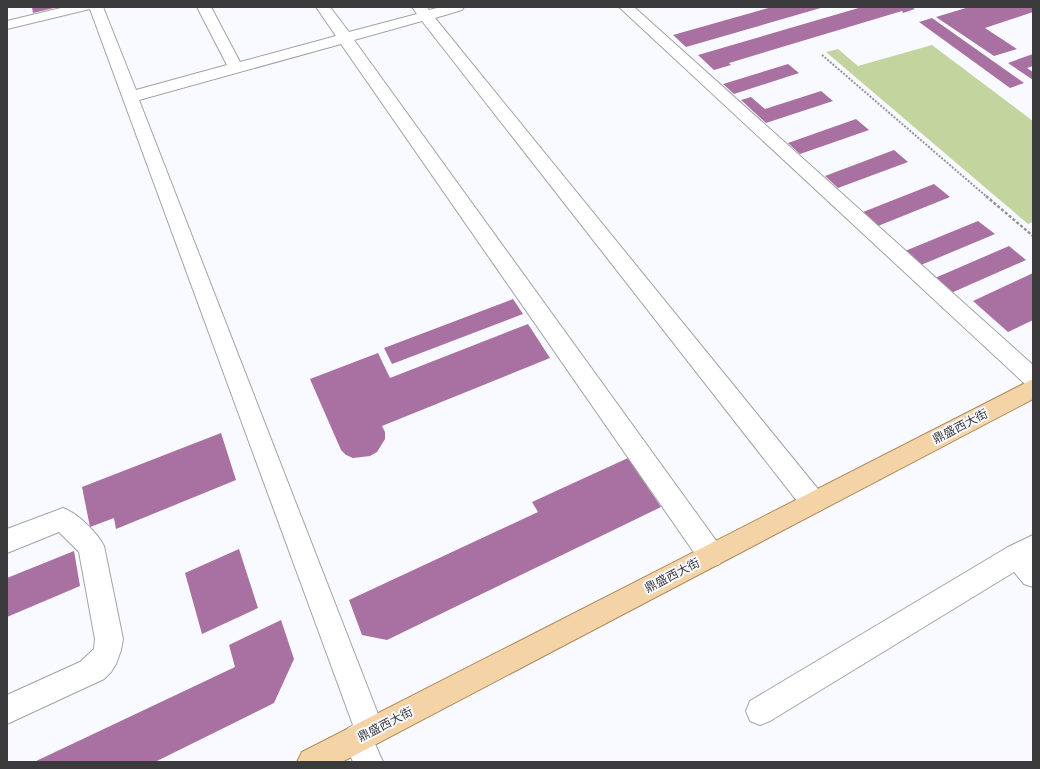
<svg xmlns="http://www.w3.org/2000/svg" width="1040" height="769" font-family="'Noto Sans','Noto Sans SC',sans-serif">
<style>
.green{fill:#c4d49e}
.building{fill:#a971a2}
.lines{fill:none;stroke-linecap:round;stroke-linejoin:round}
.minor-casing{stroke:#a2a3a7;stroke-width:2}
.major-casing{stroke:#ae8b5c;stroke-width:2}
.path-far1{stroke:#939497;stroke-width:2;stroke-dasharray:2 1.5;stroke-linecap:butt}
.path{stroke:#939497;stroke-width:2.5;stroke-dasharray:3 2;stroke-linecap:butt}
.minor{fill:#fff;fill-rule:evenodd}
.major{fill:#f4d3a7;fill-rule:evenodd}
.labels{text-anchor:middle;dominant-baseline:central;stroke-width:4;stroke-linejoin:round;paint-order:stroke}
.street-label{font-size:12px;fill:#3b3b3d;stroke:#f9faff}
</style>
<rect width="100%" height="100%" fill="#f9faff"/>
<path class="green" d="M932 45 1033 121V222L1028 224 826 52 838 49 858 66Z"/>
<path class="building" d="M32 7H54V8L33 13Z
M772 7H824L686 47 673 35Z
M862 7H911L915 9 903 13 902 11 729 63 731 65 714 70 698 55Z
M969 7H1033V12L985 28 1017 49 994 56 936 17Z
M932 18 1024 83 1010 88 919 22Z
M1033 54V66L1027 68 1033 72V80L1008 63Z
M788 64 799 73 734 94 723 84Z
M821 91 833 101 766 123 741 100 751 97 765 109Z
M856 119 869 130 800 154 788 143Z
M894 150 908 162 838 188 825 176Z
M934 184 950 197 878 226 863 212Z
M978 221 995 234 921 265 905 251Z
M1009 246 1026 260 951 293 935 278Z
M1033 273V320L1008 332 973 301Z
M513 299 523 314 392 364 384 348Z
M528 324 550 358 382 426 385 432V439L377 452 370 456 353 458 346 455 341 450 310 379 378 353 390 378Z
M221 433 236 480 116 529 114 518 90 527 82 487Z
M628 458 661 507 387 640 362 635 349 600 538 512 532 502Z
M239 549 258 608 202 634 185 573Z
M74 551 80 586 7 617V578Z
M281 620 294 659 274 703 155 762H34L235 667 229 645Z"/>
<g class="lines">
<defs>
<path id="minor" d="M65 7H103L136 90 227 65 197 7H211L240 62 336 36 316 7H330L349 32 417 14 412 7H427L429 10 441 7H464L462 10 435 18 822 494 825 502 822 510 813 513 804 510 422 21 354 40 720 546 724 555 720 564 711 567 702 564 341 44 139 100 385 732 380 742 375 744 383 762H353L343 738 348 728 353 725 90 9 7 29V21Z
M619 7H634L1033 365V387L1025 384Z
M63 508C77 513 97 532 104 546L123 639 121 650 116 664 111 672 104 679 7 724V695L80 662 94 649 95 639 79 552 59 532 7 553V529Z
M1033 535V587L1024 584 1014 572 770 721 760 725 750 721 746 711 750 701 1008 547Z"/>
<path id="major" d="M1033 379V399L342 762H297L302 752Z"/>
</defs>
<use href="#minor" class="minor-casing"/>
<use href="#major" class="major-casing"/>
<path class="path-far1" d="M822 55 987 197"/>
<path class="path" d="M986 196 1033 236"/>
<use href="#minor" class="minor"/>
<use href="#major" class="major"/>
</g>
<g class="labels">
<g class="street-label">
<text transform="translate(960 426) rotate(-27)">鼎盛西大街</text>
<text transform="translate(672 575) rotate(-27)">鼎盛西大街</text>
<text transform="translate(385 724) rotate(-27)">鼎盛西大街</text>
</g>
</g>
<rect width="1040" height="769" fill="none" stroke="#3b3b3d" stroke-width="16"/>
</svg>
